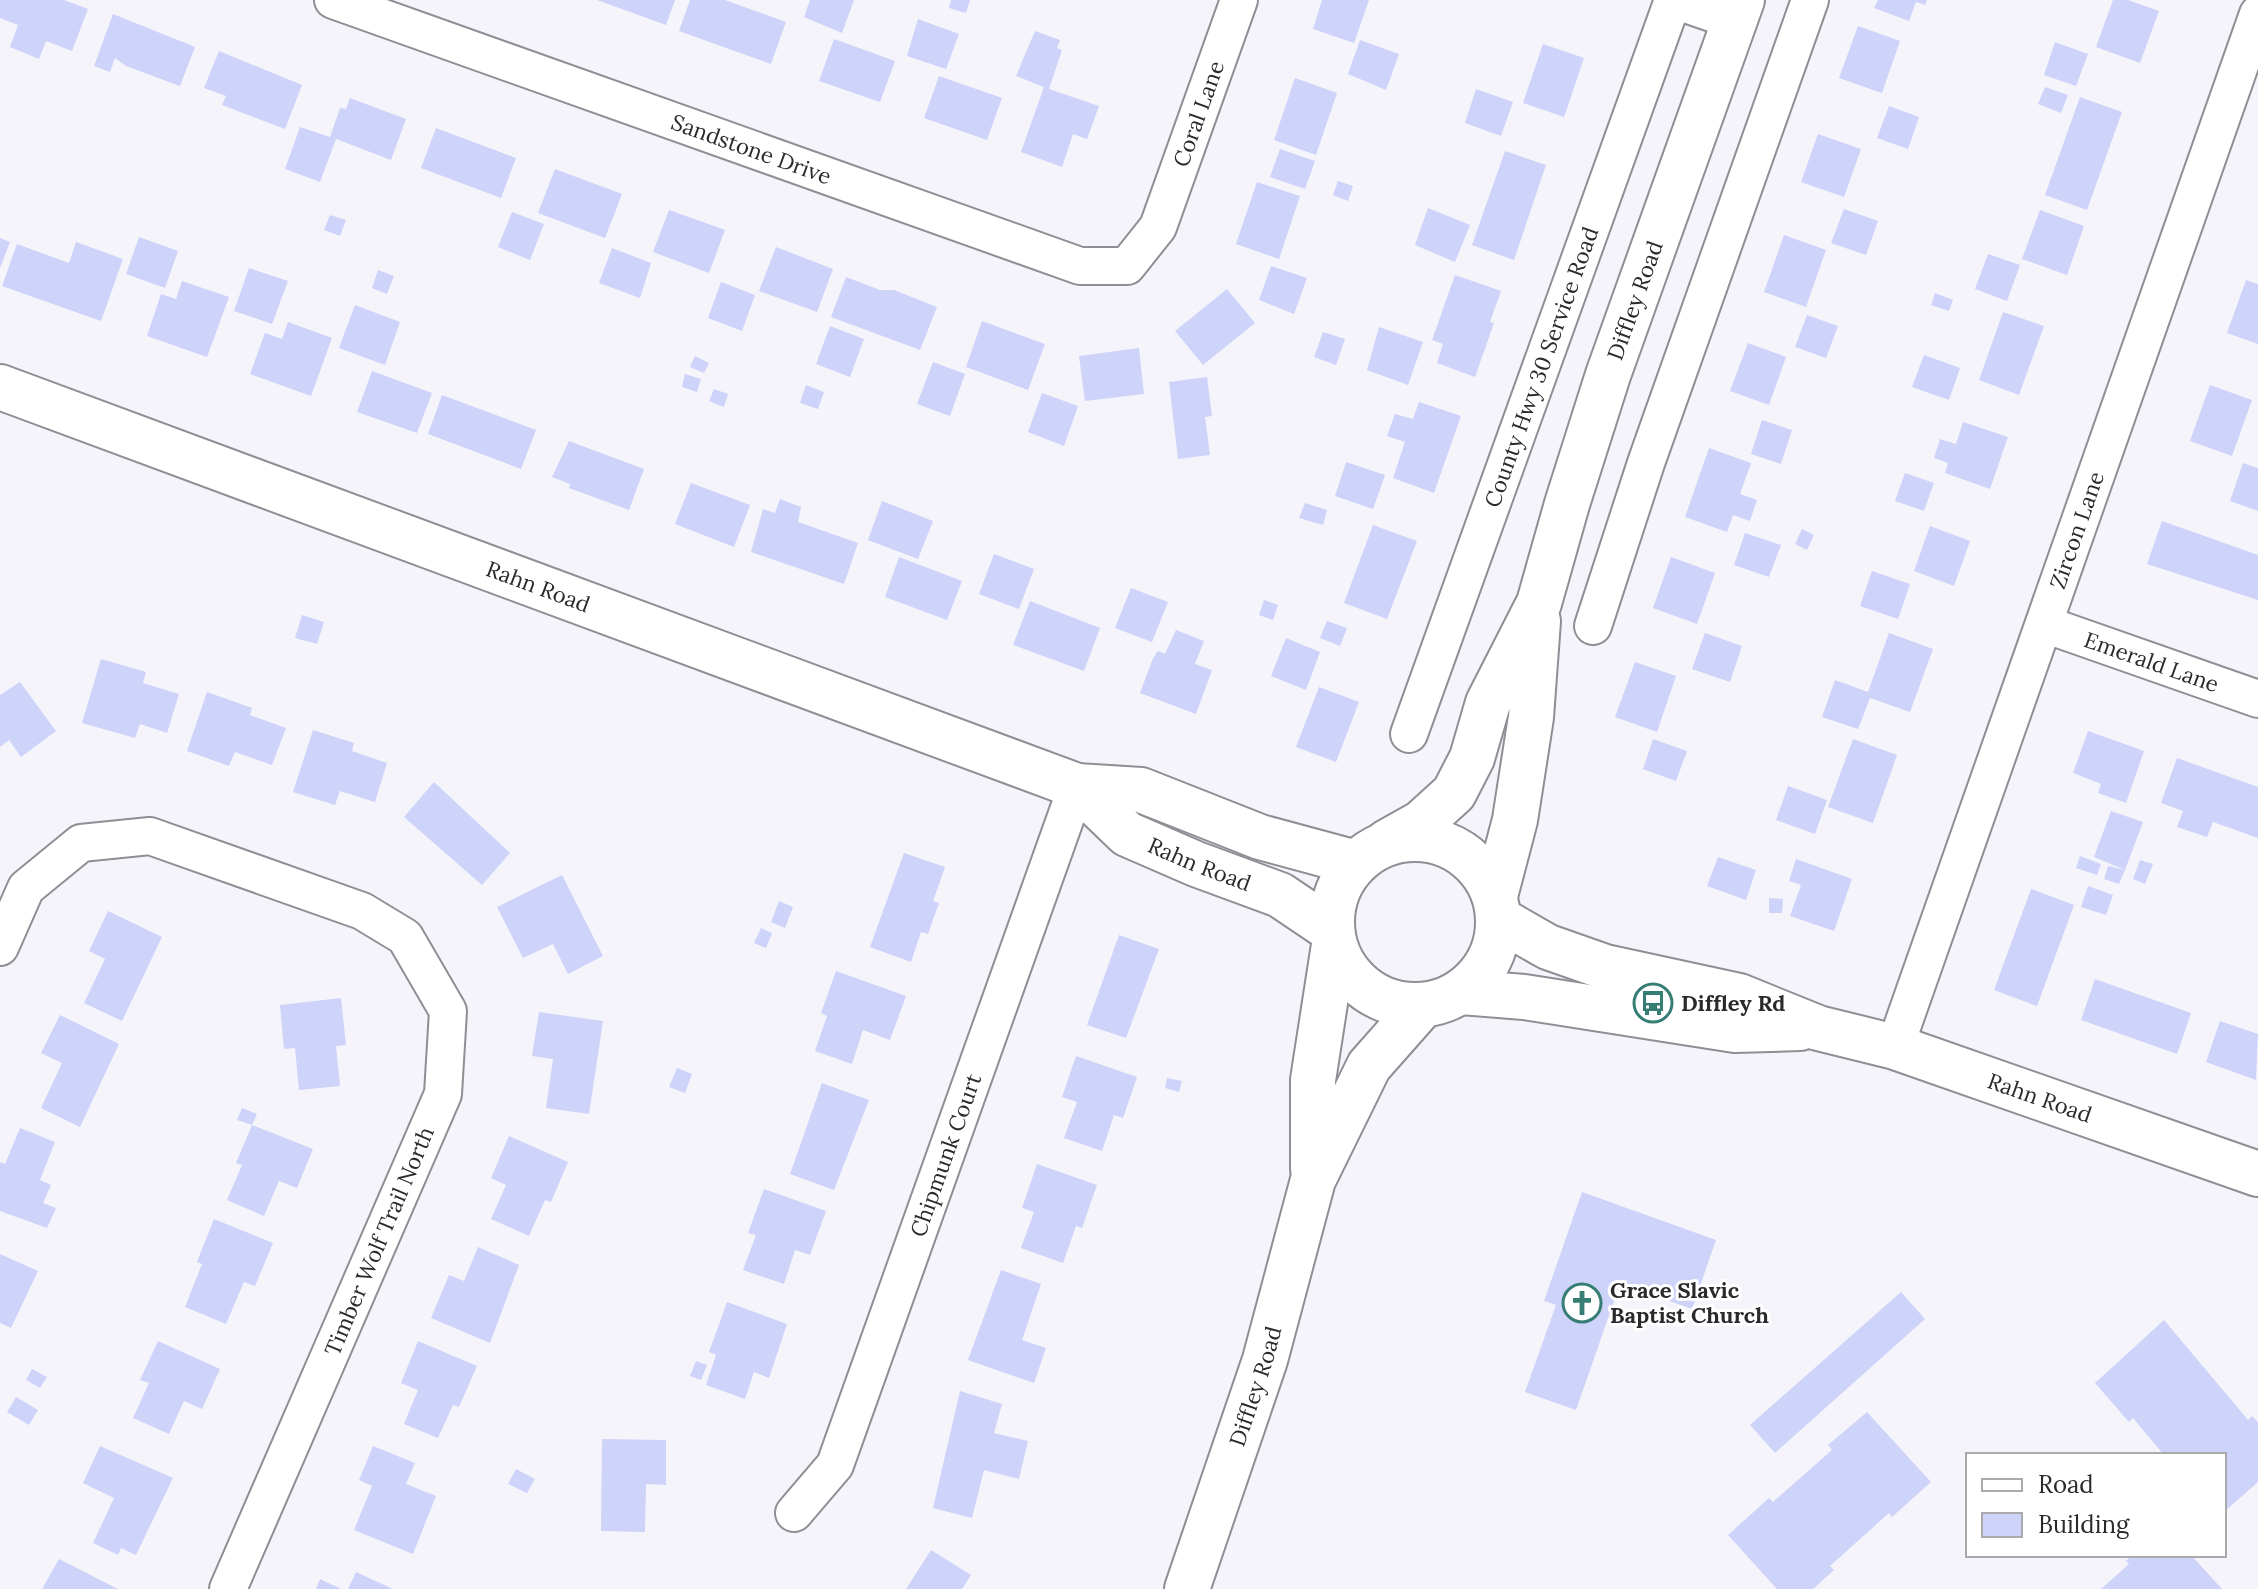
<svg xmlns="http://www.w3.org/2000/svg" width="2258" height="1589" font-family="Lora,serif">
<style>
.building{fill:#cdd3f9}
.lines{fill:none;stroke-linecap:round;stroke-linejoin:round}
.street-casing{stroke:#908d94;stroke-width:40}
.secondary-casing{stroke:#908d94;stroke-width:48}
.street{stroke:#fff;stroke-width:36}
.secondary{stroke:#fff;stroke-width:44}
.labels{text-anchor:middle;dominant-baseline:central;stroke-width:6;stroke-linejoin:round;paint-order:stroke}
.street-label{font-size:22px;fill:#2a292c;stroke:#fff}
.poi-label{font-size:22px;font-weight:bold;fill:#2a292c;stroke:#fff;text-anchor:start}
</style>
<rect width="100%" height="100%" fill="#f6f4fb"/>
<path class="building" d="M0 0H64L88 9 72 51 46 41 39 59 10 47 18 25 0 18Z
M597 0H675L666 25Z
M690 0H725L786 22 771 64 679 31Z
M810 0H854L842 33 804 17Z
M951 0H970L966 13 949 8Z
M1322 0H1369L1354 43 1313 29Z
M1878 0H1927L1925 5 1916 2 1909 21 1874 8Z
M2113 0H2128L2159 11 2140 63 2096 47Z
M113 14 195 47 180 86 126 66 115 58 110 72 94 66Z
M918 19 959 34 946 69 907 56Z
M1858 26 1900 41 1882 93 1839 78Z
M1035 31 1060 40 1057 48 1062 50 1049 89 1099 106 1087 139 1073 134 1062 167 1021 152 1044 87 1016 76Z
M834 39 895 61 880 102 819 81Z
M1360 40 1399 54 1386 90 1348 74Z
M2055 42 2088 54 2076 86 2044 75Z
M1543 44 1584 58 1564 117 1523 103Z
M219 51 302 85 285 129 222 105 226 96 204 88Z
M939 76 1002 98 987 140 924 118Z
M1295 78 1337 93 1316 155 1274 140Z
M2045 87 2068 95 2061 113 2038 104Z
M1476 89 1513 102 1501 136 1465 123Z
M2080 97 2122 112 2087 210 2045 195Z
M350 98 406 119 391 160 336 139 320 182 285 169 300 127 330 137 340 108 346 109Z
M1889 106 1919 117 1908 149 1877 138Z
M436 128 516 158 501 198 421 168Z
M1818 134 1861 149 1844 197 1801 182Z
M1280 149 1315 161 1305 189 1270 177Z
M1505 151 1546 165 1514 260 1472 245Z
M555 169 622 194 605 238 538 213Z
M1338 181 1353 186 1348 201 1333 195Z
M1257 182 1300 196 1279 259 1236 244Z
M1428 208 1470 225 1455 262 1415 245Z
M1844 209 1878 221 1866 255 1831 243Z
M669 210 725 230 709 273 653 252Z
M2040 210 2084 226 2067 275 2022 259Z
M512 212 544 224 530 260 498 247Z
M330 215 346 220 340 236 324 230Z
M1784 235 1826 250 1806 307 1764 292Z
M139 237 178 251 165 288 126 274Z
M0 238 10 242 0 268Z
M76 242 123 259 101 321 2 286 17 244 69 263Z
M776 247 833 269 817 312 759 291Z
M612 248 651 263 640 298 599 283Z
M1988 254 2020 265 2007 301 1975 289Z
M1271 266 1307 278 1294 314 1259 300Z
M249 268 288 281 272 324 234 311Z
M378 270 394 276 387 294 372 288Z
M1455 275 1501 291 1490 322 1494 323 1475 377 1437 363 1443 344 1432 340Z
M846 277 880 290H894L937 307 920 350 831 317Z
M2246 280 2258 284V344L2227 333Z
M182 281 229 297 207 357 147 336 161 294 176 299Z
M721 282 755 295 742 331 708 318Z
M1227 289 1255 323 1203 365 1175 331Z
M1935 293 1953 300 1949 311 1931 305Z
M355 305 400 322 385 365 339 348Z
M2003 312 2044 326 2019 395 1979 380Z
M1807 315 1838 326 1826 358 1795 347Z
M982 321 1045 344 1028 390 966 367Z
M288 322 332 338 311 396 250 374 265 333 282 339Z
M830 326 864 339 850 377 816 364Z
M1379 327 1423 342 1408 385 1367 370Z
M1323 332 1345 339 1336 365 1314 357Z
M1748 343 1786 357 1769 405 1730 391Z
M1139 348 1144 394 1085 401 1079 356Z
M1924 355 1960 368 1949 400 1912 387Z
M695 356 709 363 704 373 690 367Z
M933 362 965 374 950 416 917 404Z
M372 371 432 393 417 433 357 412Z
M685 374 701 379 697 392 682 387Z
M1207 377 1212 416 1205 417 1210 455 1178 459 1169 382Z
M806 385 824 392 818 409 800 403Z
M2210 385 2252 400 2232 456 2190 441Z
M714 389 728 394 724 407 709 401Z
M1042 393 1078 406 1064 446 1028 432Z
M442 395 536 430 521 469 428 434Z
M1419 402 1461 416 1434 493 1393 478 1405 442 1387 436 1395 414 1413 419Z
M1762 420 1792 430 1781 464 1751 454Z
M1963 422 2008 437 1990 489 1945 473 1948 463 1934 458 1940 439 1956 444Z
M569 441 644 469 629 510 569 488 570 484 552 477Z
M1709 448 1751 463 1740 494 1757 500 1750 521 1733 515 1727 532 1685 517Z
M1346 462 1385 475 1373 509 1335 496Z
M2243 463 2258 468V511L2230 501Z
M1905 473 1934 483 1924 511 1895 501Z
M691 483 750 505 734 547 675 524Z
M780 499 801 507 798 522 858 543 844 584 751 552 763 509 775 513Z
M882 501 933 521 918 559 868 540Z
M1305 503 1327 510 1323 525 1299 518Z
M2162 521 2258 555V600L2147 564Z
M1373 525 1417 541 1387 619 1344 603Z
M1930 526 1970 541 1954 586 1914 571Z
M1802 529 1814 535 1807 550 1795 544Z
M1745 533 1781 545 1769 577 1734 565Z
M994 554 1034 569 1019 609 979 594Z
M899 557 962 581 947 620 885 597Z
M1671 557 1715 573 1697 624 1653 608Z
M1872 571 1910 584 1898 619 1860 606Z
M1131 588 1168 602 1152 642 1115 628Z
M1264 600 1278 605 1273 620 1259 615Z
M1030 601 1100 628 1084 671 1013 645Z
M302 615 324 622 317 644 295 638Z
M1327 621 1347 628 1340 646 1320 638Z
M1176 630 1204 641 1195 664 1212 670 1196 714 1140 693 1153 658 1158 651 1165 654Z
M1705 633 1742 646 1730 682 1692 669Z
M1889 633 1933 649 1910 712 1870 698 1858 729 1822 717 1835 680 1868 692Z
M1286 638 1320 652 1306 690 1271 676Z
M101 659 146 672 143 683 179 694 167 733 140 724 135 738 82 723Z
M1635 662 1676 676 1657 732 1615 717Z
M20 682 56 731 21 757 9 740 0 747V695Z
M1319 687 1359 702 1336 762 1296 747Z
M207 692 252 708 250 715 286 728 272 765 235 752 229 766 187 751Z
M313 730 354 743 352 751 387 763 375 802 340 791 335 805 293 792Z
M2088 731 2144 751 2126 803 2098 793 2101 784 2073 773Z
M1653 739 1687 751 1676 781 1643 769Z
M1853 739 1897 755 1873 823 1828 807Z
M2177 758 2258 787V838L2213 822 2207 837 2177 827 2183 811 2161 803Z
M434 782 510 853 482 885 404 817Z
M1788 786 1827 800 1815 834 1776 820Z
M2111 811 2143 822 2125 870 2094 857Z
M904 853 945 867 933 901 939 903 928 934 921 932 911 962 870 947Z
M2080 856 2101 864 2097 875 2076 868Z
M1718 857 1756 870 1746 900 1707 886Z
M1796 859 1852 879 1834 931 1790 916 1801 885 1789 881Z
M2140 860 2153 864 2145 884 2133 879Z
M2108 866 2125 870 2119 884 2104 879Z
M562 875 603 956 568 974 553 944 523 958 497 907Z
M2088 886 2113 895 2106 915 2081 907Z
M2031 889 2074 905 2037 1006 1994 990Z
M1769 898 1783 899 1782 913H1769Z
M779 901 793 907 785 928 771 922Z
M108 911 162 937 122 1021 84 1003 105 959 89 951Z
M761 928 772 933 766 948 754 943Z
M1119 935 1159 949 1126 1038 1087 1025Z
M836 971 906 996 890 1040 863 1030 852 1064 815 1051 827 1016 821 1013Z
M2095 979 2191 1013 2177 1054 2081 1020Z
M341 998 346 1045 336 1046 340 1086 299 1090 295 1048 284 1049 280 1005Z
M539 1012 603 1021 589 1114 546 1108 553 1059 532 1056Z
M60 1015 119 1044 80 1127 41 1108 62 1063 41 1053Z
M2220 1021 2258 1034 2256 1080 2206 1062Z
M1076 1056 1137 1077 1123 1118 1114 1115 1102 1151 1064 1138 1077 1102 1062 1097Z
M677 1068 692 1074 685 1093 669 1087Z
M1167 1078 1182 1081 1179 1092 1165 1088Z
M822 1083 869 1100 834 1190 790 1174Z
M242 1108 257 1114 252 1125 313 1149 297 1188 279 1181 264 1216 227 1200 242 1165 236 1163 252 1125 237 1120Z
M20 1128 55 1142 40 1180 51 1185 43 1203 56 1208 47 1228 0 1211V1162L5 1164Z
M509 1136 568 1162 551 1202 545 1200 529 1236 491 1219 506 1185 491 1178Z
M1037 1164 1097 1185 1082 1228 1076 1226 1063 1263 1021 1248 1034 1212 1022 1208Z
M764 1189 826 1211 810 1255 795 1250 784 1284 743 1270 756 1235 748 1233Z
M1582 1192 1716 1240 1692 1309 1620 1284 1576 1410 1525 1392 1556 1305 1544 1301Z
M214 1219 273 1243 255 1286 244 1282 226 1324 185 1307 202 1264 197 1262Z
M478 1247 519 1265 490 1343 431 1318 449 1275 464 1281Z
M0 1254 38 1271 11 1328 0 1323Z
M1001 1270 1041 1284 1022 1340 1046 1348 1034 1383 968 1360Z
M1901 1292 1925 1319 1775 1453 1750 1425Z
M727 1302 787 1324 769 1378 754 1372 745 1399 706 1385 716 1355 709 1352Z
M2164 1320 2248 1420 2252 1416 2258 1422V1482L2224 1512V1455H2164L2133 1418 2129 1422 2095 1383Z
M158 1341 220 1369 202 1409 184 1401 169 1434 133 1418 149 1383 140 1380Z
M418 1341 477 1366 459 1407 453 1405 438 1438 404 1424 418 1390 401 1383Z
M696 1361 707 1365 701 1380 690 1376Z
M32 1369 47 1377 40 1388 26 1380Z
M960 1391 1002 1404 994 1433 1028 1441 1019 1479 984 1470 972 1518 933 1508Z
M16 1397 38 1410 29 1425 7 1412Z
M1867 1412 1931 1482 1892 1517 1889 1513 1830 1566 1834 1570 1813 1589H1777L1728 1535 1769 1498 1773 1502 1832 1450 1828 1445Z
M602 1439 666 1440V1485L646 1484 645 1532 601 1531Z
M100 1446 173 1478 136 1555 121 1548 118 1555 93 1543 114 1498 83 1483Z
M373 1446 415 1463 406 1484 436 1496 413 1554 354 1530 372 1486 359 1480Z
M516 1469 535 1479 527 1493 508 1484Z
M931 1550 971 1575 962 1589H906Z
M2132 1555H2191L2222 1589H2101L2129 1564 2126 1561Z
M59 1559 118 1589H42Z
M356 1572 393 1589H348Z
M320 1579 341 1589H316Z"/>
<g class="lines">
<defs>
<g id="street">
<path id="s1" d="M333 0 1080 266H1127L1158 227 1239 0"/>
<path d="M1674 0 1735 21"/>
<path id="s2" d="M2044 624 2258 699"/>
<path d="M1593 626 1646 463 1810 0"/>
<path id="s3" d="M1409 734 1673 0"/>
<path d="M0 947 26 888 81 843 150 836 362 911 405 937 448 1011 443 1094 228 1589"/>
<path id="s4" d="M1895 1047 2258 14"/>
<path id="s5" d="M794 1513 835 1465 1077 786"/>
</g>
<g id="secondary">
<path id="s6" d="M0 387 1077 786 1141 790 1260 837 1356 863"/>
<path id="s7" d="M1077 786 1127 834 1196 864 1280 895 1332 930"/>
<circle cx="1415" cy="922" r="83"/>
<path id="s8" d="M1387 842 1421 823 1454 793 1472 758 1488 703 1539 603 1567 504 1608 375 1742 0"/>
<path d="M1495 896 1515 820 1531 717 1538 621"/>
<path id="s9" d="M1499 919 1548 947 1605 967 1739 996 1818 1028 1895 1047 2258 1174"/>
<path d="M1461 992 1524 997 1735 1030 1800 1028"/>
<path d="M1313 1169V1080L1334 945"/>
<path id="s10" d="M1187 1589 1265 1360 1313 1180 1369 1066 1422 1006"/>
</g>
</defs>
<use href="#street" class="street-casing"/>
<use href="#secondary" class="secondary-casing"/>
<use href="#street" class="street"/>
<use href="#secondary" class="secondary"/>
</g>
<defs>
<symbol id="bus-ring" viewBox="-11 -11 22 22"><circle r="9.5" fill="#fff" stroke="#367d74" stroke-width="1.5"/><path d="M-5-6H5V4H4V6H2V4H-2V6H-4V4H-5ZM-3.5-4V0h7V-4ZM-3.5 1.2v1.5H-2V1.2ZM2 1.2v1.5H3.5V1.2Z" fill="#367d74"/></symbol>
<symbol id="church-ring" viewBox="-11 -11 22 22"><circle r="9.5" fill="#fff" stroke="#367d74" stroke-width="1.5"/><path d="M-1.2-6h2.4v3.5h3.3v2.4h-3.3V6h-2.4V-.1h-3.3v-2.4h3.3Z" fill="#367d74"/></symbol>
</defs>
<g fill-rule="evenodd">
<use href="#bus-ring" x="1631" y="981" width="44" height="44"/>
<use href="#church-ring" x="1560" y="1281" width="44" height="44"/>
</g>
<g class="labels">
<g class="street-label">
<text stroke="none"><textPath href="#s1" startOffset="1010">Coral Lane</textPath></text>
<text stroke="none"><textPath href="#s1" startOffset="444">Sandstone Drive</textPath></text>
<text stroke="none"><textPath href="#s8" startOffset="610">Diffley Road</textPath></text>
<text stroke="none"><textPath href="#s3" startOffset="390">County Hwy 30 Service Road</textPath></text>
<text stroke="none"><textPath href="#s4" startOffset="548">Zircon Lane</textPath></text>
<text stroke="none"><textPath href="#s6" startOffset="574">Rahn Road</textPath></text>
<text stroke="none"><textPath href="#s2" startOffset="114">Emerald Lane</textPath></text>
<text stroke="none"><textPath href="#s7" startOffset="148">Rahn Road</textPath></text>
<text stroke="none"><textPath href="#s9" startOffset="572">Rahn Road</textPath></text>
<text stroke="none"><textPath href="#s5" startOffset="392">Chipmunk Court</textPath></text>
<text transform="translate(379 1241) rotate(-67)">Timber Wolf Trail North</text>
<text stroke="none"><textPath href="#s10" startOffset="214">Diffley Road</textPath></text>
</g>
<g class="poi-label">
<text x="1681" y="1003">Diffley Rd</text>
<text x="1610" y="1290">Grace Slavic<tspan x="1610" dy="25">Baptist Church</tspan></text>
</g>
</g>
<rect x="1966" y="1453" width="260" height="104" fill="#ffffff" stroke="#aaa9ab" stroke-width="2"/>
<rect x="1982" y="1479" width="40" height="12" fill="#ffffff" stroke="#aaa9ab" stroke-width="2"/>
<text x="2038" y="1493" font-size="24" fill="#2a292c">Road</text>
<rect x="1982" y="1513" width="40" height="24" fill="#cdd3f9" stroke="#aaa9ab" stroke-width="2"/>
<text x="2038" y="1533" font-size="24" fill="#2a292c">Building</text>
</svg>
